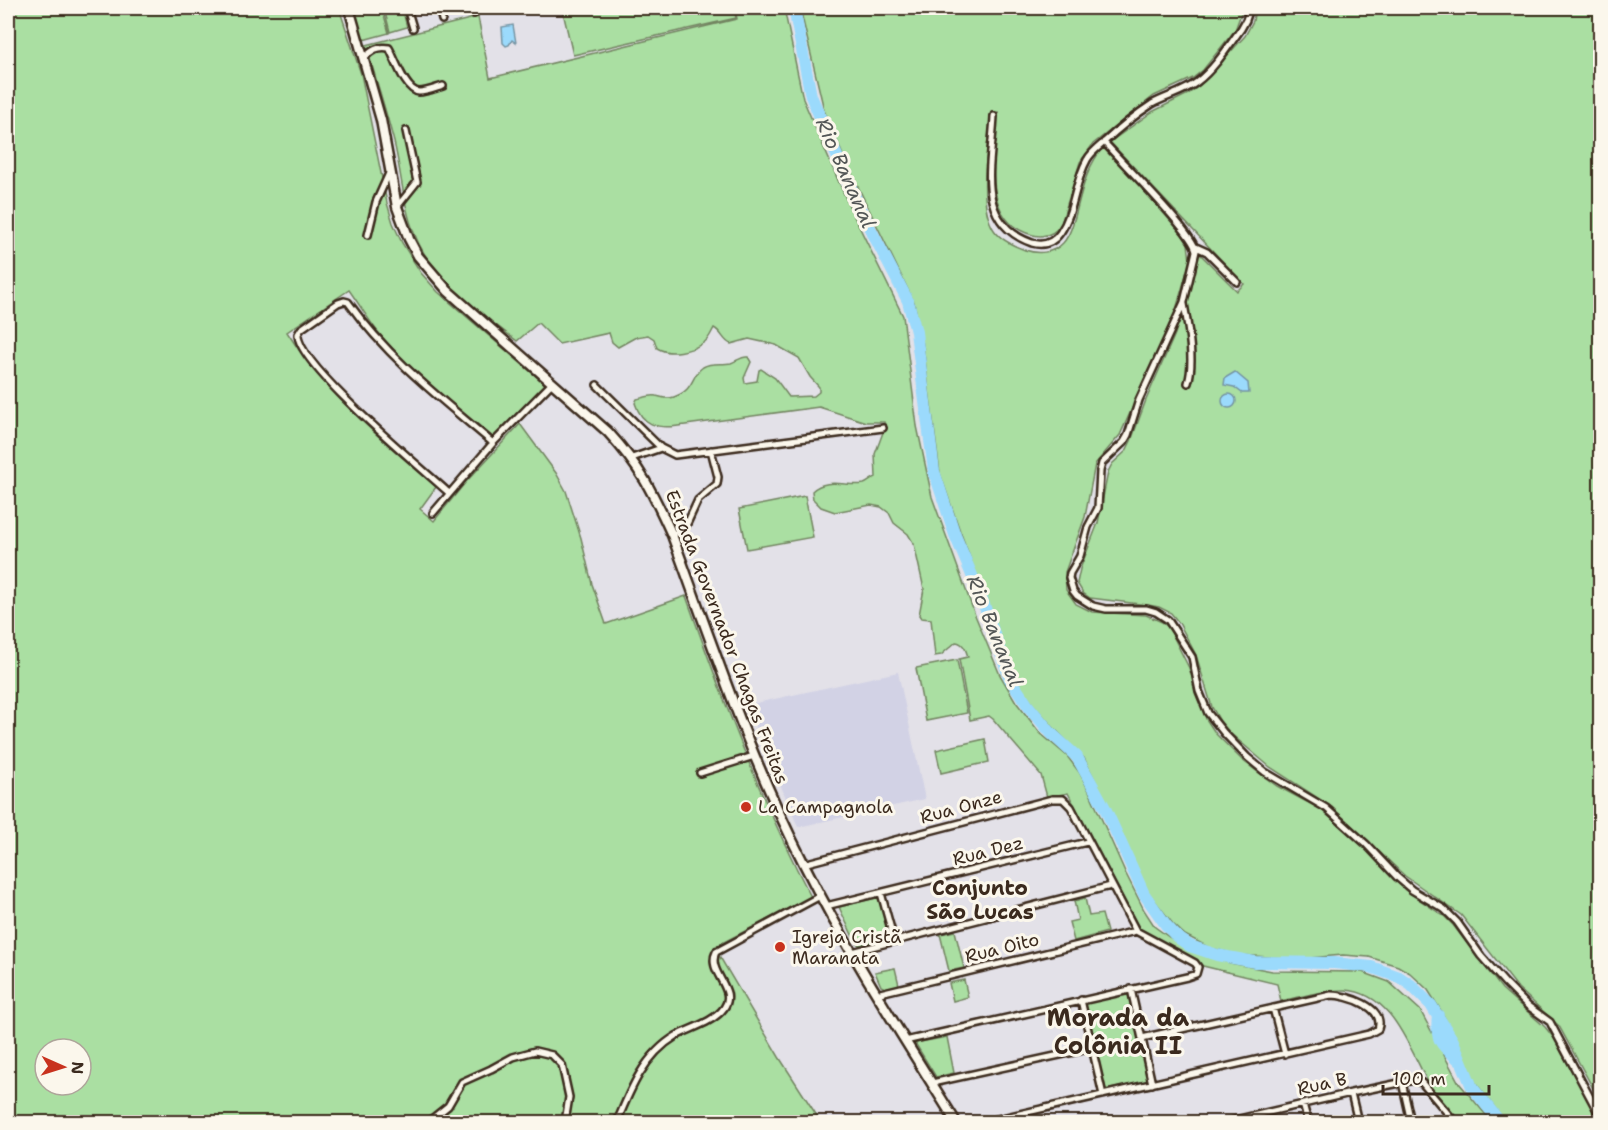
<svg xmlns="http://www.w3.org/2000/svg" width="1608" height="1130" font-family="'Shantell Sans',sans-serif">
<style>
.built{fill:#d2d2e5}
.green{fill:#aadfa2;stroke:#728460;stroke-width:1.5;fill-rule:evenodd}
.water{fill:#9bdafc;stroke:#7594a3;stroke-width:1.5}
.lines{fill:none;stroke-linecap:round;stroke-linejoin:round}
.river{stroke:#9bdafc;stroke-width:12}
.street-casing{stroke:#3b2a1e;stroke-width:10}
.secondary-casing{stroke:#3b2a1e;stroke-width:13}
.street{stroke:#fbf7ec;stroke-width:5}
.secondary{stroke:#fbf7ec;stroke-width:8}
.poi-dot{fill:#c8321e;stroke:#fbf7ec;stroke-width:2}
.labels{text-anchor:middle;dominant-baseline:central;stroke-width:6;stroke-linejoin:round;paint-order:stroke}
.street-label{font-size:18px;fill:#3b2a1e;stroke:#fbf7ec}
.poi-label{font-size:18px;fill:#3b2a1e;stroke:#fbf7ec;text-anchor:start}
.water-label{font-size:20px;font-style:italic;fill:#535656;stroke:#fbf7ec}
.quarter-label{font-size:21px;font-weight:bold;fill:#3b2a1e;stroke:#fbf7ec}
.district-label{font-size:24px;font-weight:bold;fill:#3b2a1e;stroke:#fbf7ec}
</style>
<rect width="100%" height="100%" fill="#e3e1e8"/>
<filter id="ink" filterUnits="userSpaceOnUse"><feTurbulence type="fractalNoise" baseFrequency=".0167" numOctaves="2"/><feDisplacementMap in="SourceGraphic" scale="12" xChannelSelector="R" yChannelSelector="G"/><feConvolveMatrix kernelMatrix="1 2 1 2 8 2 1 2 1" color-interpolation-filters="sRGB"/></filter>
<g filter="url(#ink)">
<path class="built" d="M898 672 925 799 798 827 747 705Z"/>
<path class="green" d="M8 8H339L361 74 387 203 393 223 402 243 421 273 438 292 546 385 494 438C457 407 408 370 378 332 368 319 359 304 349 290L287 332C326 395 382 439 436 487L420 509 434 521 465 483 520 424 556 473 566 491 581 538 592 584 606 624 686 596C723 700 760 799 811 897L714 947 779 1057 821 1122H8ZM45 1049H81V1085H45Z
M354 8H382L389 33 363 40Z
M384 8H402L407 27 390 32Z
M562 8H734L736 18 573 55Z
M735 8H784L803 99 850 208 903 316 917 426 932 497 975 615 1000 675 1016 702 1040 733 1067 756 1079 772 1089 791 1126 874 1144 910 1155 927 1169 937 1203 955 1230 963 1272 971 1362 972 1389 982 1420 1010 1459 1083 1492 1122H1459C1451 1113 1442 1104 1435 1094 1411 1058 1397 993 1345 990 1326 989 1300 997 1281 1001L1277 984 1203 966 1141 931 1068 793 1047 797 1041 775 993 719 989 716 970 720 959 659 968 657C966 650 964 643 956 642L941 655 935 656 931 619 921 618 919 615 924 589 914 544 908 534 894 523 889 513 881 507 871 505 835 512 821 507 813 499 812 491C826 477 847 487 864 484 868 483 871 479 876 477L875 454 885 427 884 422H866L819 407 678 426C657 429 642 425 635 403L637 399C643 398 650 395 656 396 663 397 666 400 674 397 696 389 690 376 703 367 711 362 722 365 731 363 737 361 742 356 748 357L751 362 744 378 745 383 757 381 759 370 761 369 775 378 789 397 814 396 819 392V387L810 377 799 358 776 345 749 339 731 344C723 341 722 332 714 328 711 333 709 340 703 343 692 351 670 356 657 348L654 339 648 335 636 337 618 347 612 342 609 333 559 344 538 323 517 341C488 319 453 295 431 264 402 223 405 188 394 142 386 110 375 77 366 45L478 17 490 78 737 19Z
M800 8H1243L1235 30 1203 70 1193 78 1154 96 1093 144 1080 162 1061 224C1054 235 1045 238 1033 235 979 222 995 152 998 112H991C989 143 976 203 994 230 1000 239 1014 246 1025 250 1037 254 1053 254 1063 243 1070 235 1073 224 1076 213 1082 189 1087 166 1104 146L1182 234 1188 244 1190 261 1175 313 1120 435 1095 464 1085 517 1065 572 1066 590 1076 604 1092 612 1146 615 1162 622 1169 628 1189 668 1206 719 1216 734 1242 760 1259 773 1277 786 1320 809 1355 838 1405 890 1445 917 1453 925 1502 989 1545 1027 1553 1037 1593 1110 1598 1122H1506L1475 1082 1459 1044 1440 1009 1428 990 1410 973 1398 966 1369 957 1343 955 1297 959 1241 955 1210 948 1185 935 1173 924 1145 888 1111 811 1084 758 1055 729 1033 704 1017 682 1005 658 993 618 960 531 940 473 923 345 914 302 845 160 824 110Z
M1255 8H1600V1101L1559 1026 1518 988 1461 915 1405 876 1332 807 1270 767 1231 734 1220 721 1212 707 1196 655 1179 623 1171 613 1159 607 1148 605 1090 598 1083 593 1077 583 1080 569 1098 523 1108 472 1112 464 1126 451 1131 441 1146 400 1175 334 1199 253 1237 291 1244 284 1110 142 1152 112 1188 94 1199 86 1245 36 1253 21Z
M805 496 813 537 747 549 739 509Z
M957 660 967 713 926 721 916 668Z
M985 739 989 762 941 773 936 750Z
M880 897 891 937 859 945 855 941 839 907Z
M1085 898 1089 916 1102 914 1107 932 1074 941 1069 922 1078 920 1074 901Z
M955 931 964 968 949 971 940 934Z
M895 968 899 985 885 988 881 986 875 972Z
M964 980 968 997 953 1001 949 983Z
M1128 994 1148 1081 1106 1090 1084 1003Z
M947 1037 954 1073 936 1077 915 1043Z"/>
<path class="water" d="M513 25 516 43 512 40 509 45 506 46 503 43 502 27Z
M1235 372 1248 383 1249 393H1242L1234 387 1224 385 1225 378Z
M1222 401a7 7 0 1 1 14 0a7 7 0 1 1-14 0Z"/>
<g class="lines">
<path class="river" d="M794 8 811 96 860 209 908 301 916 332 934 471 955 535 982 599 1010 679 1029 707 1052 734 1077 757 1105 808 1144 894 1166 925 1177 937 1190 946 1217 955 1255 962 1334 963 1371 967 1399 977 1411 985 1431 1005 1453 1041 1472 1087 1500 1122
M1438 1015C1435 1042 1441 1044 1460 1061"/>
<defs>
<path id="street" d="M407 8 413 28
M439 8 442 20
M473 8 474 14
M364 58C372 50 378 46 389 48 395 58 405 91 419 92 426 92 436 88 443 86
M994 116C992 163 973 222 1032 243 1043 246 1053 243 1060 233 1075 211 1074 183 1087 160 1090 154 1096 149 1102 144 1117 130 1135 115 1152 104 1167 96 1184 92 1197 82 1215 68 1228 47 1241 29L1246 20 1250 8
M1104 142C1120 161 1194 233 1196 251L1184 302 1139 400 1128 435 1124 442 1102 463 1100 471 1098 508 1088 527 1080 556 1070 573 1069 578 1073 591 1077 596 1093 606 1106 609H1146L1156 612 1168 620 1192 657 1199 691 1208 713 1224 733 1247 757 1265 772 1326 808 1366 844 1397 877 1412 890 1444 909 1457 922 1481 956 1505 983 1528 1006 1550 1022 1600 1116
M397 207 417 182 406 131
M368 235 376 202 390 171
M1196 247 1207 252 1237 282
M1184 304C1188 326 1195 361 1188 383
M597 385 661 448 675 455 883 428
M632 458 661 448
M449 493C423 469 296 364 298 334L301 329 338 303 344 301 348 302C388 358 441 399 493 443
M433 513 493 443 552 383
M672 535 686 526 698 500 717 484 718 477 711 450
M700 773 754 756
M803 864 1052 799H1063L1071 807 1136 931 1195 963 1198 967 1196 974 1187 977 905 1041
M881 893 894 940
M826 906 1087 842
M852 952 1111 886
M1131 989 1152 1084
M876 994 1136 931
M1081 1000 1103 1095
M1273 1008 1285 1054
M1402 1082 1411 1122
M932 1083 1092 1048
M1351 1093 1358 1122
M1303 1104 1308 1122
M428 1122 448 1106 462 1082 491 1069 513 1057 535 1051 552 1055 562 1065 569 1097 565 1122
M617 1122C630 1090 644 1055 676 1036 691 1028 714 1022 724 1008 738 989 706 972 716 952L820 896
M984 1122 1369 1034 1378 1029C1386 1007 1347 995 1331 995L1142 1038
M1226 1122 1351 1093 1414 1080 1422 1083 1455 1122"/>
<path id="secondary" d="M349 8 381 120 397 207 409 239 418 256 448 291 608 432C641 468 652 491 672 535 713 646 750 759 804 864 849 954 903 1037 956 1122"/>
</defs>
<use href="#street" class="street-casing"/>
<use href="#secondary" class="secondary-casing"/>
<use href="#street" class="street"/>
<use href="#secondary" class="secondary"/>
</g>
</g>
<g class="poi-dot">
<circle cx="746" cy="807" r="6"/>
<circle cx="780" cy="947" r="6"/>
</g>
<g class="labels">
<g class="street-label">
<text transform="translate(727 637) rotate(69)">Estrada Governador Chagas Freitas</text>
<text transform="translate(961 807) rotate(-15)">Rua Onze</text>
<text transform="translate(988 851) rotate(-14)">Rua Dez</text>
<text transform="translate(1002 948) rotate(-14)">Rua Oito</text>
<text transform="translate(1322 1084) rotate(-13)">Rua B</text>
</g>
<g class="poi-label">
<text x="758" y="807">La Campagnola</text>
<text x="792" y="937">Igreja Cristã<tspan x="792" dy="21">Maranata</tspan></text>
</g>
<g class="water-label">
<text transform="translate(846 173) rotate(66)">Rio Bananal</text>
<text transform="translate(995 631) rotate(68)">Rio Bananal</text>
</g>
<g class="quarter-label">
<text x="980" y="888">Conjunto<tspan x="980" dy="24">São Lucas</tspan></text>
</g>
<g class="district-label">
<text x="1118" y="1018">Morada da<tspan x="1118" dy="28">Colônia II</tspan></text>
</g>
</g>
<rect width="1608" height="1130" fill="none" stroke="#fbf7ec" stroke-width="30"/>
<rect x="15" y="15" width="1578" height="1100" fill="none" stroke="#3b2a1e" stroke-width="2" filter="url(#ink)"/>
<g transform="translate(63 1067) rotate(93)"><circle r="28" fill="#fbf7ec" stroke="#aea59a" stroke-width="1.5"/>
<path d="M0-4.5L10 22L0 15L-10 22Z" fill="#c8321e"/>
<text y="-9" font-size="16" font-weight="bold" text-anchor="middle" fill="#3b2a1e">N</text>
</g>
<path d="M1383 1085v9h106v-9" fill="none" stroke="#3b2a1e" stroke-width="3"/>
<text x="1392" y="1085" font-size="18" fill="#3b2a1e" stroke="#fbf7ec" stroke-width="4.5" paint-order="stroke">100 m</text>
</svg>
